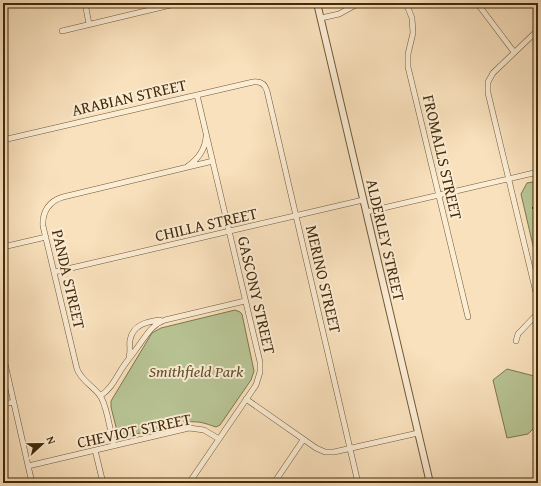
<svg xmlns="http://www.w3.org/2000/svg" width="541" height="486" font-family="'Gentium Book Plus',serif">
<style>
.green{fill:#b8c495;stroke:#7e774f}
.building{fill:#e2ab8d;stroke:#432a09}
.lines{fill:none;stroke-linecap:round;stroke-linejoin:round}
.minor-casing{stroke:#705836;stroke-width:6}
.tertiary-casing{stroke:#705836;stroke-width:8}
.minor{stroke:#fbecd4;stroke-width:5}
.tertiary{stroke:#fbecd4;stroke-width:6}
.labels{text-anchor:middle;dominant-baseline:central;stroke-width:4;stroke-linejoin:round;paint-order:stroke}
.street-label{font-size:16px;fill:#432a09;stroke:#fbecd4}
.park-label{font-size:16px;font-style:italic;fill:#60502c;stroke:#fbecd4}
</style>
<rect width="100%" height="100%" fill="#f9e1bd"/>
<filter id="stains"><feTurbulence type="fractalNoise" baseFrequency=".005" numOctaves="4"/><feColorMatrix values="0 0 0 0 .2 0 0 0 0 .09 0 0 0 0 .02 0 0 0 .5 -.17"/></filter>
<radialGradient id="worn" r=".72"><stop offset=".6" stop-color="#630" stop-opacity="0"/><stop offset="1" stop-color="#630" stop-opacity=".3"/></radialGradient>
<path class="green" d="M538 181V267L521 194 527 183Z
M235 310 240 312 242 314 254 371 251 380 220 425 216 427C204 423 200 421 187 422L123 437 118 435 111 407V401L152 333 161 328Z
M507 369 538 377V424L528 434 507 438 493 380Z"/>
<path class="building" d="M538 202V213L532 208Z"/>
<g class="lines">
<defs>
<path id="minor" d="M85 3 89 24
M406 3 412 18 413 33 408 54V67L468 317
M477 3 514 52
M321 18 339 14 359 3
M538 30 493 73 488 82V93L538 301
M62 31 179 3
M3 140 253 82C260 81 265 84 267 91L358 483
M188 166C198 159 205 150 206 137
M366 212 538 172
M3 247 46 237
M54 272 363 200
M516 341 518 334 538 313
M3 355 32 483
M129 356C131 351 129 345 130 340 133 324 147 322 160 320
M100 396C110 390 115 380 121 370 126 362 132 355 137 348 146 336 151 325 165 320L245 301
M246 399 316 448 325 452H334L418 433
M3 404 14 402
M114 446C110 431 108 410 101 397 94 386 82 382 77 369L43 226C42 212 49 201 63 197L213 161
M95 450 103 483
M28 466 189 428 204 430 219 439
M189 483 256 385 260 372V362L197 95
M274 483 303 440"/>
<path id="tertiary" d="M317 3 430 483"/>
</defs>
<use href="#minor" class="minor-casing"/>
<use href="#tertiary" class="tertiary-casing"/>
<use href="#minor" class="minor"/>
<use href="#tertiary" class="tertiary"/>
</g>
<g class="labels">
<g class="street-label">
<text transform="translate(129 97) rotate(-13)">ARABIAN STREET</text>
<text transform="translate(443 157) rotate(77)">FROMALLS STREET</text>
<text transform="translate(206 224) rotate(-13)">CHILLA STREET</text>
<text transform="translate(386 240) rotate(77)">ALDERLEY STREET</text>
<text transform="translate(69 279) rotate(77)">PANDA STREET</text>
<text transform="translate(324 279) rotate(77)">MERINO STREET</text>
<text transform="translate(257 295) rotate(77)">GASCONY STREET</text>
<text transform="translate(134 430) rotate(-12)">CHEVIOT STREET</text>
</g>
<g class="park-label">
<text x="196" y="371">Smithfield Park</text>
</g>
</g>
<rect width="541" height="486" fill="none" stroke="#f9e1bd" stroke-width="16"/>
<rect x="4" y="4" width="533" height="478" fill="none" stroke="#432a09" stroke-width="2"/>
<rect x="8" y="8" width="525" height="470" fill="none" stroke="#432a09"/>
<g transform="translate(42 444) rotate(68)" stroke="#fbecd4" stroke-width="3" paint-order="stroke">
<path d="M0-3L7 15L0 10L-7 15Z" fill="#432a09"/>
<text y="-6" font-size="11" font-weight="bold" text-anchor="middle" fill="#432a09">N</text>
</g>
<rect width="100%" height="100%" filter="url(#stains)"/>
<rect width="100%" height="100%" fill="url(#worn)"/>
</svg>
